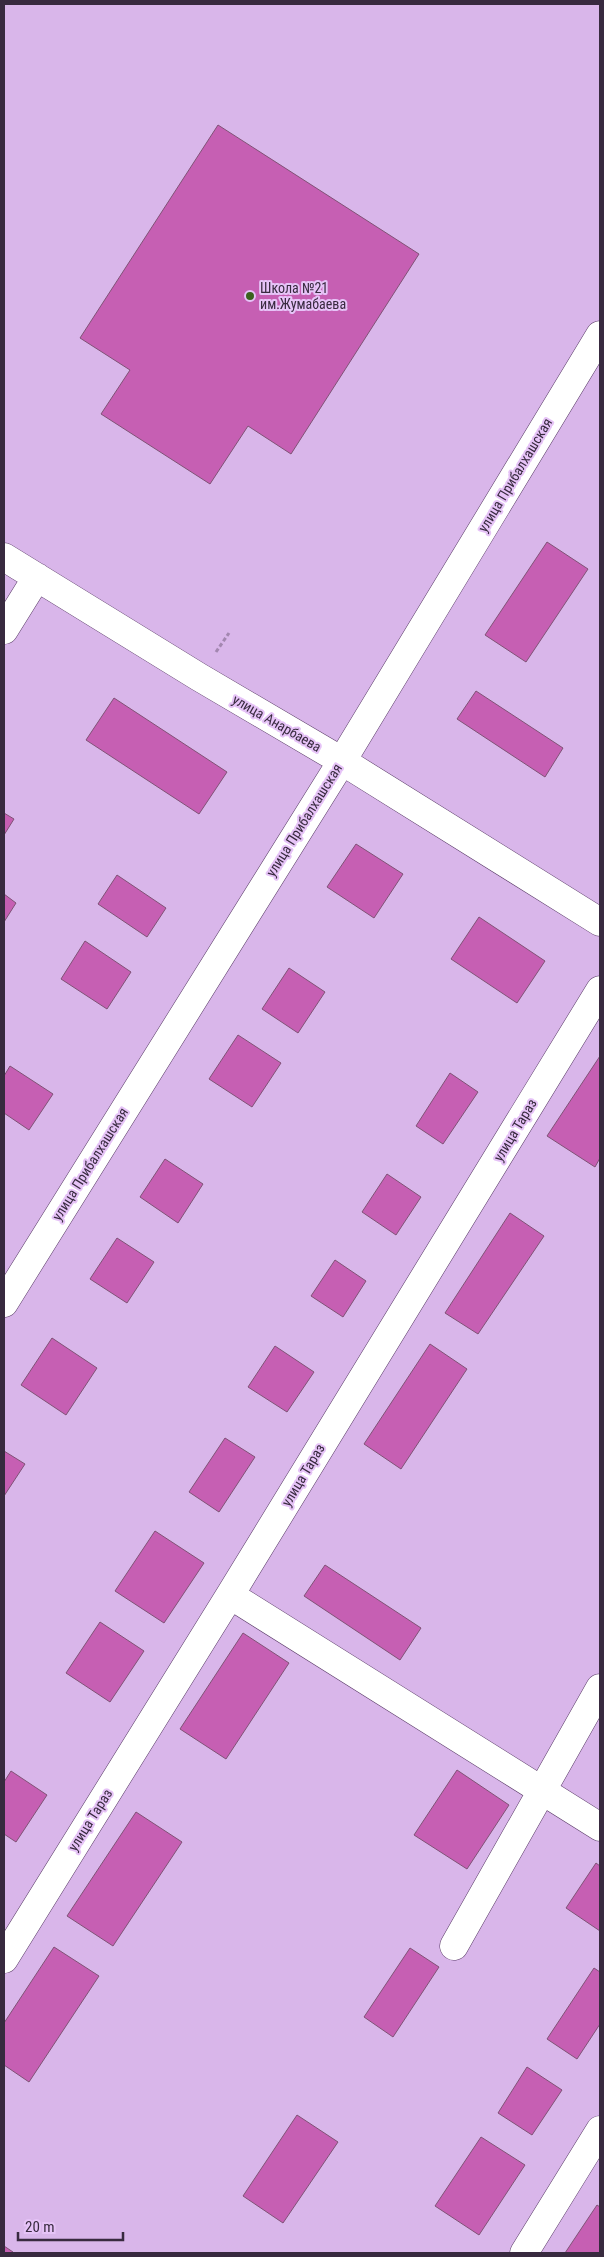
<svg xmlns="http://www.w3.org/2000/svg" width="604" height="2257" font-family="'Roboto Condensed',sans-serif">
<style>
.building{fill:#c65fb3;stroke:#805276}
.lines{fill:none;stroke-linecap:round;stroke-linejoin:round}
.minor-casing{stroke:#583a66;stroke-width:29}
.path{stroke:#a387b0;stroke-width:3;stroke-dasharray:4 2.5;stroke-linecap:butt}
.minor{stroke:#fff;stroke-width:28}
.poi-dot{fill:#3a621d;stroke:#e6c3f7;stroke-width:2}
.labels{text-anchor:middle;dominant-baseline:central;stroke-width:4;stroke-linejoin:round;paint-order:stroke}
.poi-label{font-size:14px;fill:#382a3f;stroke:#e6c3f7;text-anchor:start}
.street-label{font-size:14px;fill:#382a3f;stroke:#e6c3f7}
</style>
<rect width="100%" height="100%" fill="#d9b6ea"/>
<path class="building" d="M218 125 419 254 291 454 248 426 210 484 101 414 130 370 80 338Z
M547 542 588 569 526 662 485 635Z
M476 691 563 748 545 777 457 719Z
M114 698 227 772 199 814 86 740Z
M4 813 14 819 4 835Z
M356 844 403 874 374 918 327 887Z
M117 875 166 908 147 937 98 904Z
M4 894 16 903 4 922Z
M479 917 545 961 517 1003 451 959Z
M85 941 131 972 107 1009 61 979Z
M289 968 325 992 298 1033 262 1009Z
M238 1035 281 1063 252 1107 209 1079Z
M600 1056V1158L595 1167 547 1136Z
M10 1066 53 1094 29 1130 4 1113V1076Z
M450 1073 478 1092 443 1144 416 1126Z
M165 1159 203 1184 178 1223 140 1197Z
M387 1174 421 1197 396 1235 362 1212Z
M510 1213 544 1236 478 1334 445 1313Z
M117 1238 154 1262 127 1303 90 1279Z
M335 1260 366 1281 343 1317 311 1296Z
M52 1338 97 1368 66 1415 21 1385Z
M430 1344 467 1369 401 1469 364 1444Z
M275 1346 314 1372 287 1412 248 1387Z
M225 1438 255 1457 219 1512 189 1492Z
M4 1451 25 1464 4 1496Z
M155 1531 204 1563 164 1623 115 1591Z
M325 1565 421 1628 400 1660 304 1596Z
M100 1622 144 1651 110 1702 66 1673Z
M243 1633 289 1663 226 1759 180 1729Z
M457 1770 509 1805 467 1869 414 1835Z
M11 1771 47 1795 16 1842 4 1834V1782Z
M136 1812 182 1842 113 1946 67 1916Z
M596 1863 600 1866V1931L566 1908Z
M54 1947 99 1976 29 2082 4 2065V2023Z
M410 1948 439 1967 393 2037 364 2017Z
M594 1968 600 1972V2024L577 2059 547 2039Z
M527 2067 562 2090 532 2135 498 2113Z
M297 2115 338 2142 283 2223 243 2196Z
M481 2137 525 2165 479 2235 435 2206Z
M597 2205 600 2207V2253H565Z
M4 2246 13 2252 12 2253H4Z"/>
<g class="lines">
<defs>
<path id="minor" d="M4 557 199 677 342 761 600 922
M4 630 37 577
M4 1303 342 761 600 335
M230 1595 600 1827
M454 1946 600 1688
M4 1959 230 1595 600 990
M524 2253 600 2130"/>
</defs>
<use href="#minor" class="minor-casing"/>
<path class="path" d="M216 652 229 633"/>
<use href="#minor" class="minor"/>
</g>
<circle class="poi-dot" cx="250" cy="296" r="5"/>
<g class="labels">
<g class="poi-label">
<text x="260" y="288">Школа №21<tspan x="260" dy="16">им.Жумабаева</tspan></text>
</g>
<g class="street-label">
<text transform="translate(515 475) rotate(-59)">улица Прибалхашская</text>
<text transform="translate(277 723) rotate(30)">улица Анарбаева</text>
<text transform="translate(304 820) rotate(-58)">улица Прибалхашская</text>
<text transform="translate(515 1130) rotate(-59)">улица Тараз</text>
<text transform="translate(90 1164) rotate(-58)">улица Прибалхашская</text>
<text transform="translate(303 1475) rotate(-59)">улица Тараз</text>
<text transform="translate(90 1820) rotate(-58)">улица Тараз</text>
</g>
</g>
<rect width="604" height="2257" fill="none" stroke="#382a3f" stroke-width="10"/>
<path d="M18 2232v8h105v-8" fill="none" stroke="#382a3f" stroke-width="2.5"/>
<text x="25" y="2232" font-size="15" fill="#382a3f" stroke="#e6c3f7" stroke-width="4" paint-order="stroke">20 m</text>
</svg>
